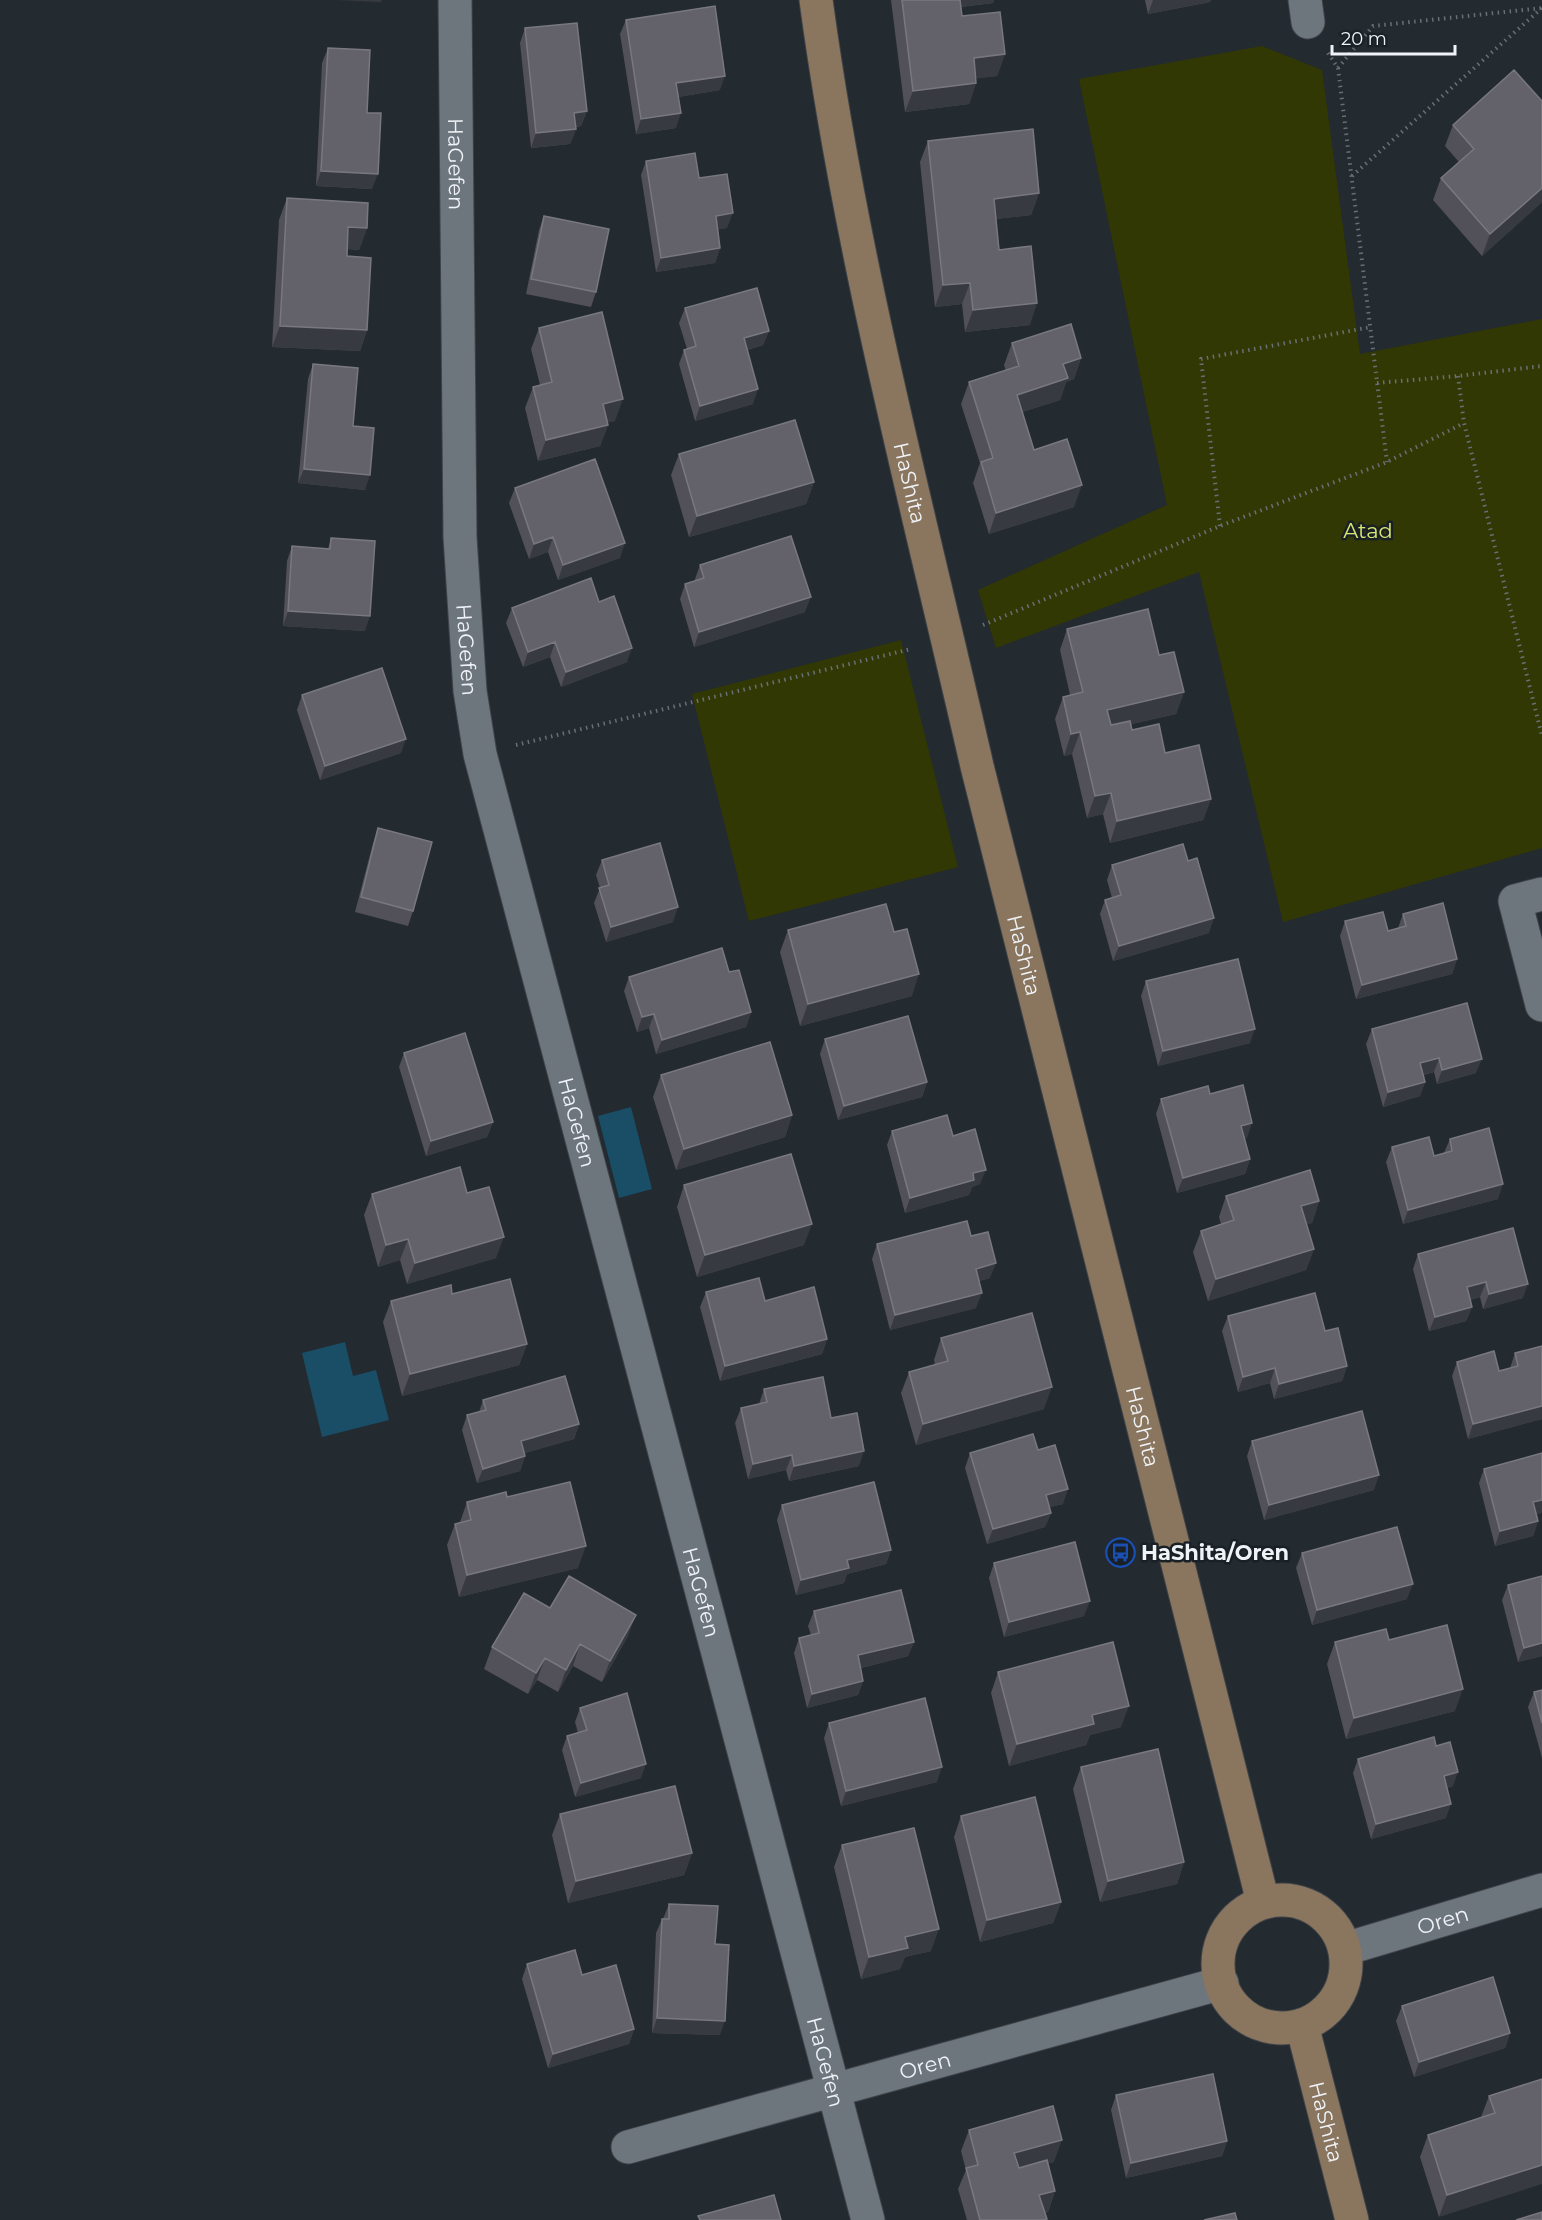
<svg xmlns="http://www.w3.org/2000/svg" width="1542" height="2220" font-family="Montserrat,sans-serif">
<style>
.green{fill:#323803}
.water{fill:#194e66}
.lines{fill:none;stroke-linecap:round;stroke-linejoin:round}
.street-casing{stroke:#3f4449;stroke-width:35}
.secondary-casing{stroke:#3f4449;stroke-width:35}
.path{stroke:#696f75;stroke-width:4;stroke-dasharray:1.5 4.5;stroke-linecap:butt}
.street{stroke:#6e767d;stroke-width:33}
.secondary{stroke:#8a755e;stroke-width:33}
.wall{fill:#525059}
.shaded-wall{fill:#383a41}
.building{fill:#63626a;stroke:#797880;stroke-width:1.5}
.labels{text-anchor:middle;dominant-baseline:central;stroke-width:5;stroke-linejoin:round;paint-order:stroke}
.street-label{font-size:21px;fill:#eff3f7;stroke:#1a2126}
.park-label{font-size:21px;fill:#d7e873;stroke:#1a2126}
.poi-label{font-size:21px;font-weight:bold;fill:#eff3f7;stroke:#1a2126;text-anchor:start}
</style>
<rect width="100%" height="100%" fill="#232a30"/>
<path class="green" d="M1262 46 1322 70 1360 354 1542 319V848L1283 922 1199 572 996 648 978 590 1167 505 1079 79Z
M901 640 958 867 749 921 692 694Z"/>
<path class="water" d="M631 1107 652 1189 619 1198 598 1116Z
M345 1342 353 1376 376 1370 389 1420 322 1437 302 1353Z"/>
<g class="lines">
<defs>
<g id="street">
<path id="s1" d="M455 0 460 537 470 691 480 754 868 2220"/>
<path d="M1305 0 1308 22"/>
<path d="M1542 894 1515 901 1542 1005"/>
<path id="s2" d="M1345 1949 1542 1890"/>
<path id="s3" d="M628 2147 1222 1983"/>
</g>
<g id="secondary">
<path id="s4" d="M816 0C851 259 919 512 977 766L1263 1902"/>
<circle cx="1282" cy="1964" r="64"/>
<path id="s5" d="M1302 2025 1352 2220"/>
</g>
</defs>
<use href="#street" class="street-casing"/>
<use href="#secondary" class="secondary-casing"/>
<path class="path" d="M1328 53 1338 68 1387 462
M1338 68 1373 26 1542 8
M1352 176 1542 8
M1458 376 1464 423 1542 736
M1377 383 1458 376 1542 366
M1220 526 1201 359 1371 327
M983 625 1220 526 1387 462 1464 423
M516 745 911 649"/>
<use href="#street" class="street"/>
<use href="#secondary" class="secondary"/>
</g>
<path class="wall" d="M891 0H994L993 3 961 7 962 16 1005 54 997 76 976 78V83L969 104 905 112Z
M1145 0H1211L1210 2 1148 14Z
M626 20 720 90 678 97 676 128 636 134 620 34Z
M525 28 587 111 581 126 576 127V129L570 144 531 148 520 43Z
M328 48 367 113 372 189 316 186 322 63Z
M1542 101V202L1482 256 1433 200 1441 178 1459 162 1445 146 1453 125Z
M928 141 1039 193 1031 215 996 219 999 250 1030 325 965 332 962 304 935 307 920 162Z
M646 161 699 178 727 228 718 229 720 248 715 263 656 272 641 175Z
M287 198 367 228 359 250 347 249V256L367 330 360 351 272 347 279 220Z
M544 216 596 292 591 307 526 294 539 230Z
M685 308 769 331 763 345 747 350 753 404 695 421 679 364 684 350 687 349 679 323Z
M539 328 615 421 607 422 608 425 600 446 538 461 525 408 533 387 540 385 531 349Z
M1012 343 1081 358 1074 379 1066 382 1060 400 1022 412 1034 450 1074 507 989 534 973 483 980 463 961 404 969 382 1006 371 1004 365Z
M313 364 353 426 365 490 298 483 308 379Z
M679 454 814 482 806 504 689 537 671 475Z
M515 488 620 558 558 580 548 552 529 559 509 503Z
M331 538 365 631 283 626 287 561 292 546 328 549Z
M700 565 805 612 694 647 680 599 685 584 695 581V579Z
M599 602 627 662 561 687 550 657 523 667 506 623 512 608Z
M1067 629 1159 655 1184 692 1176 714 1131 724 1132 730 1165 753 1211 799 1203 820 1110 843 1103 814 1087 818 1072 754 1064 756 1055 719 1063 697 1070 695 1060 650Z
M302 695 401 753 320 780 297 710Z
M378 828 413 911 408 926 355 912 373 843Z
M602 860 673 922 606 942 594 903 600 888 596 875Z
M1112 865 1209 933 1113 961 1100 914 1105 900 1112 898 1107 880Z
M1403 914 1457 959 1452 974 1356 999 1340 936 1345 921 1388 931 1398 928Z
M788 930 912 996 800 1026 780 952Z
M729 972 751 1012 746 1027 656 1054 649 1028 637 1032 624 991 629 977Z
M1146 981 1250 1043 1158 1066 1141 996Z
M1372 1029 1476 1073 1437 1084 1434 1072 1424 1075 1425 1082 1420 1096 1383 1107 1366 1044Z
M825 1039 927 1082 922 1097 838 1120 820 1054Z
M404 1053 493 1122 487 1137 426 1156 399 1067Z
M661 1075 792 1115 785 1137 676 1170 653 1097Z
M1210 1094 1247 1138H1244L1250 1159 1245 1174 1177 1193 1156 1114 1161 1099Z
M892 1131 953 1136 980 1184 972 1187 969 1195 905 1213 887 1145Z
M1450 1139 1498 1199 1403 1224 1386 1162 1392 1147 1434 1156 1444 1153Z
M684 1185 804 1245 697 1277 677 1207Z
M467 1193 496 1258 407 1284 400 1260 378 1267 364 1215 372 1194Z
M1226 1196 1319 1201 1312 1223 1306 1224 1314 1249 1306 1270 1208 1301 1193 1252 1201 1231 1221 1224 1219 1217Z
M971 1236 990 1278 979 1281 976 1308 890 1330 872 1259 877 1244Z
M1418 1254 1523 1298 1483 1309 1480 1297 1470 1300 1472 1307 1466 1321 1429 1331 1413 1269Z
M706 1292 765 1301 827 1339 822 1354 720 1381 700 1307Z
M452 1294 527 1344 519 1365 402 1396 383 1322 391 1301Z
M1228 1316 1325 1331 1347 1366 1342 1381 1274 1399 1270 1383 1238 1392 1222 1331Z
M941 1338 1044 1409 916 1445 901 1393 909 1372 935 1365 934 1360Z
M1542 1346V1419L1468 1439 1452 1376 1457 1362 1499 1371 1510 1368 1515 1353Z
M764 1389 831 1418 859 1466 789 1481 786 1470 748 1479 735 1423 741 1408 759 1404Z
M483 1400 579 1424 574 1439 524 1453 525 1456 520 1471 477 1483 462 1430 467 1415 479 1412Z
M1252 1441 1374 1490 1264 1520 1247 1456Z
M1038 1450 1063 1504 1049 1507 1051 1513 1045 1527 987 1544 965 1468 970 1453Z
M1484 1469 1536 1514 1538 1521 1533 1536 1495 1546 1479 1483Z
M507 1497 578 1568 459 1597 447 1545 455 1524 460 1522 467 1502Z
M782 1505 891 1550 886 1564 847 1574 844 1583 796 1595 777 1520Z
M1302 1553 1407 1599 1312 1625 1296 1568Z
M994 1563 1084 1616 1004 1637 989 1578Z
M1508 1585 1542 1656 1518 1662 1502 1600Z
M550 1608 628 1636 602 1682 573 1666 558 1692 537 1680 528 1694 484 1669 492 1647Z
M814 1611 914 1642 908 1656 861 1668 863 1681 858 1695 807 1708 794 1653 799 1638 811 1635 808 1626Z
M1389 1640 1455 1711 1346 1739 1327 1664 1335 1642Z
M998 1672 1121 1727 1090 1735 1086 1745 1009 1766 991 1693Z
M1542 1690V1758L1528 1707 1534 1692Z
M580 1708 641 1778 575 1797 562 1750 567 1736 578 1733 575 1722Z
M829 1723 937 1782 841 1806 824 1738Z
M1436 1746 1453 1786 1447 1788 1446 1818 1371 1839 1353 1773 1358 1759Z
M1081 1767 1184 1862 1177 1884 1100 1902 1073 1789Z
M560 1814 692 1853 684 1875 568 1903 552 1835Z
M961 1816 1061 1902 1053 1923 980 1942 954 1837Z
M842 1845 931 1951 905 1957 900 1969 861 1979 834 1867Z
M669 1904 715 1944 720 2035 652 2033 656 1933 662 1919H663Z
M527 1964 634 2029 629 2044 548 2068 522 1979Z
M1402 2006 1510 2033 1505 2048 1414 2077 1396 2021Z
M1542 2079 1439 2217 1420 2157 1428 2135 1481 2117 1489 2096Z
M1116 2095 1227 2141 1222 2156 1126 2178 1111 2110Z
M969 2130 1054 2162 1048 2163 1055 2191 1048 2212 1045 2213 1046 2220H967L958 2189 966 2170 961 2151Z"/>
<path class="shaded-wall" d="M336 0H382L381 2Z
M954 0H994L993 3 951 8Z
M1153 0H1211L1210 2 1148 14Z
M1005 54 997 76 966 80 974 58Z
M725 76 720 90 671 98 676 83Z
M976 83 969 104 905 112 913 91Z
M587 111 581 126 569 127 574 113Z
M681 113 676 128 636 134 641 119Z
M576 129 570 144 531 148 536 133Z
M321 171 378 174 372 189 316 186Z
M1542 188V202L1482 256 1490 234Z
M1039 193 1031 215 986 220 994 199Z
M733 213 727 228 710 231 716 216Z
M348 227 367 228 359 250 340 248Z
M720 248 715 263 656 272 661 258Z
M970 283 962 304 935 307 943 285Z
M1037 303 1030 325 965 332 973 310Z
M280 326 367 330 360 351 272 347Z
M769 331 763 345 738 352 744 338Z
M1081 358 1074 379 1066 382 1060 400 1009 416 1017 395 1063 364Z
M758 389 753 404 695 421 700 406Z
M623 399 615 421 595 425 603 404Z
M608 425 600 446 538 461 546 440Z
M304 469 370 475 365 490 298 483Z
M814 482 806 504 689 537 697 516Z
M1082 485 1074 507 989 534 996 513Z
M553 537 548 552 529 559 534 544Z
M625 543 620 558 558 580 563 565Z
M811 597 805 612 694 647 699 632Z
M288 611 370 616 365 631 283 626Z
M555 642 550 657 523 667 528 652Z
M632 648 627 662 561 687 566 672Z
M1184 692 1176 714 1099 732 1107 710Z
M1080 732 1072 754 1064 756 1071 734Z
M406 739 401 753 320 780 325 766Z
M1111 793 1103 814 1087 818 1095 796Z
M1211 799 1203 820 1110 843 1117 821Z
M678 907 673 922 606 942 611 927Z
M1214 918 1209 933 1113 961 1119 946Z
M1457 959 1452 974 1356 999 1362 985Z
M919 974 912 996 800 1026 808 1004Z
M751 1012 746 1027 656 1054 662 1040Z
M654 1014 649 1028 637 1032 642 1017Z
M1255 1029 1250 1043 1158 1066 1163 1051Z
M1439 1058 1434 1072 1415 1077 1420 1063Z
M1482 1059 1476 1073 1437 1084 1442 1070Z
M927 1082 922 1097 838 1120 844 1106Z
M1425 1082 1420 1096 1383 1107 1388 1092Z
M792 1115 785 1137 676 1170 684 1149Z
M493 1122 487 1137 426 1156 431 1141Z
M1252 1123 1247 1138 1236 1141 1241 1126Z
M1250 1159 1245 1174 1177 1193 1183 1178Z
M986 1170 980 1184 972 1187 969 1195 905 1213 910 1198 973 1173Z
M1503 1184 1498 1199 1403 1224 1408 1210Z
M1319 1201 1312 1223 1293 1228 1301 1206Z
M812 1224 804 1245 697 1277 705 1255Z
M504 1237 496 1258 407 1284 415 1263Z
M408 1239 400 1260 378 1267 386 1245Z
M1314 1249 1306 1270 1208 1301 1216 1279Z
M996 1263 990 1278 970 1283 976 1269Z
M1486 1282 1480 1297 1461 1302 1467 1287Z
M1528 1284 1523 1298 1483 1309 1489 1294Z
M982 1293 976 1308 890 1330 895 1315Z
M1472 1307 1466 1321 1429 1331 1435 1317Z
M827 1339 822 1354 720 1381 725 1366Z
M527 1344 519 1365 402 1396 410 1374Z
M1347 1366 1342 1381 1274 1399 1279 1384Z
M1275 1368 1270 1383 1238 1392 1243 1377Z
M1052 1387 1044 1409 916 1445 923 1424Z
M1542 1406V1419L1468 1439 1473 1424Z
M579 1424 574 1439 516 1456 521 1441Z
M864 1451 859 1466 789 1481 794 1466Z
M792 1455 786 1470 748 1479 753 1464Z
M525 1456 520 1471 477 1483 483 1469Z
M1379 1475 1374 1490 1264 1520 1269 1505Z
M1068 1489 1063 1504 1040 1510 1046 1495Z
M1542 1500V1513L1527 1517 1533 1502Z
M1051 1513 1045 1527 987 1544 993 1529Z
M1538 1521 1533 1536 1495 1546 1500 1531Z
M586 1546 578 1568 459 1597 467 1575Z
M891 1550 886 1564 847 1574 844 1583 796 1595 801 1580 847 1560Z
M1413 1584 1407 1599 1312 1625 1317 1610Z
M1090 1601 1084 1616 1004 1637 1009 1622Z
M636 1615 628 1636 602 1682 610 1661Z
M914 1642 908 1656 852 1670 858 1655Z
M1542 1643V1656L1518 1662 1524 1648Z
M580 1644 573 1666 558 1692 566 1670Z
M545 1658 537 1680 528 1694 536 1673Z
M863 1681 858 1695 807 1708 812 1694Z
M1463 1689 1455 1711 1346 1739 1354 1718Z
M1129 1706 1121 1727 1090 1735 1086 1745 1009 1766 1017 1744 1092 1715Z
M646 1764 641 1778 575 1797 581 1783Z
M942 1767 937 1782 841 1806 846 1791Z
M1458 1772 1453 1786 1438 1791 1444 1776Z
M1451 1804 1446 1818 1371 1839 1376 1824Z
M692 1853 684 1875 568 1903 576 1881Z
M1184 1862 1177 1884 1100 1902 1108 1881Z
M1061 1902 1053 1923 980 1942 987 1920Z
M939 1929 931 1951 905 1957 900 1969 861 1979 869 1957 905 1937Z
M657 2018 725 2021 720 2035 652 2033Z
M634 2029 629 2044 548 2068 553 2054Z
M1510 2033 1505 2048 1414 2077 1419 2062Z
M1062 2140 1054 2162 1007 2175 1014 2153Z
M1227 2141 1222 2156 1126 2178 1131 2163Z
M1542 2165V2184L1439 2217 1447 2195Z
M1055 2191 1048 2212 1031 2217 1039 2195Z"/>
<path class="building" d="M902 0H960L962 16 1000 12 1005 54 974 58 976 83 913 91Z
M715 6 725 76 676 83 681 113 641 119 626 20Z
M577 23 587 111 574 113 576 129 536 133 525 28Z
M328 48 370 50 367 113H381L378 174 321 171Z
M1514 70 1542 101V188L1490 234 1441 178 1474 149 1453 125Z
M1033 129 1039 193 994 199 999 250 1031 246 1037 303 973 310 970 283 943 285 928 141Z
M695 153 699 178 727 174 733 213 716 216 720 248 661 258 646 161Z
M287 198 368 203 367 228 348 227 347 256 371 258 367 330 280 326Z
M544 216 609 229 596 292 531 279Z
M757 288 769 331 744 338 758 389 700 406 684 350 696 346 685 308Z
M602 312 623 399 603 404 608 425 546 440 533 387 552 382 539 328Z
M1071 324 1081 358 1063 364 1068 378 1017 395 1034 450 1067 439 1082 485 996 513 981 462 993 458 969 382 1019 366 1012 343Z
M313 364 358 368 353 426 374 428 370 475 304 469Z
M795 420 814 482 697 516 679 454Z
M595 459 625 543 563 565 553 537 534 544 515 488Z
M791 536 811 597 699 632 685 584 704 578 700 565Z
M331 538 375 541 370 616 288 611 292 546 330 549Z
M591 578 599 602 614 596 632 648 566 672 555 642 528 652 512 608Z
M1148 609 1159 655 1174 652 1184 692 1107 710 1111 725 1130 721 1132 730 1159 724 1165 753 1199 745 1211 799 1117 821 1111 793 1095 796 1080 732 1071 734 1063 697 1083 692 1067 629Z
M382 668 406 739 325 766 302 695Z
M378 828 432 842 413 911 361 897Z
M660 843 678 907 611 927 599 888 609 885 602 860Z
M1183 844 1188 861 1197 858 1214 918 1119 946 1105 900 1121 895 1112 865Z
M1443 903 1457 959 1362 985 1345 921 1383 912 1388 931 1406 926 1403 914Z
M886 904 894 932 907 929 919 974 808 1004 788 930Z
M722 948 729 972 739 970 751 1012 662 1040 654 1014 642 1017 629 977Z
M1238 959 1255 1029 1163 1051 1146 981Z
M1467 1003 1482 1059 1442 1070 1439 1058 1420 1063 1425 1082 1388 1092 1372 1029Z
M908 1016 927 1082 844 1106 825 1039Z
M465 1033 493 1122 431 1141 404 1053Z
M770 1042 792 1115 684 1149 661 1075Z
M1243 1085 1252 1123 1241 1126 1250 1159 1183 1178 1161 1099 1208 1086 1210 1094Z
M947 1115 953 1136 975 1129 986 1170 973 1173 974 1180 910 1198 892 1131Z
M1489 1128 1503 1184 1408 1210 1392 1147 1429 1137 1434 1156 1452 1151 1450 1139Z
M791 1154 812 1224 705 1255 684 1185Z
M460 1167 467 1193 489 1187 504 1237 415 1263 408 1239 386 1245 372 1194Z
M1310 1170 1319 1201 1301 1206 1314 1249 1216 1279 1201 1231 1234 1220 1226 1196Z
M967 1221 971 1236 988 1232 996 1263 976 1269 982 1293 895 1315 877 1244Z
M1513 1228 1528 1284 1489 1294 1486 1282 1467 1287 1472 1307 1435 1317 1418 1254Z
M759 1278 765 1301 814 1287 827 1339 725 1366 706 1292Z
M510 1279 527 1344 410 1374 391 1301 451 1285 452 1294Z
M1315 1293 1325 1331 1338 1328 1347 1366 1279 1384 1275 1368 1243 1377 1228 1316Z
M1032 1313 1052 1387 923 1424 909 1372 948 1361 941 1338Z
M1542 1346V1406L1473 1424 1457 1362 1494 1351 1499 1371 1518 1366 1515 1353Z
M565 1376 579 1424 521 1441 525 1456 483 1469 467 1415 486 1410 483 1400Z
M823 1377 831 1418 857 1413 864 1451 794 1466 792 1455 753 1464 741 1408 767 1402 764 1389Z
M1362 1411 1379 1475 1269 1505 1252 1441Z
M1033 1434 1038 1450 1055 1445 1068 1489 1046 1495 1051 1513 993 1529 970 1453Z
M1542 1453V1500L1533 1502 1538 1521 1500 1531 1484 1469Z
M570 1482 586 1546 467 1575 455 1524 471 1520 467 1502 506 1492 507 1497Z
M874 1482 891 1550 847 1560 849 1568 801 1580 782 1505Z
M1397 1527 1413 1584 1317 1610 1302 1553Z
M1075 1542 1090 1601 1009 1622 994 1563Z
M569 1576 636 1615 610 1661 580 1644 566 1670 545 1658 536 1673 492 1647 524 1593 550 1608Z
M1542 1576V1643L1524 1648 1508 1585Z
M901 1590 914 1642 858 1655 863 1681 812 1694 799 1638 819 1633 814 1611Z
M1447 1625 1463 1689 1354 1718 1335 1642 1386 1629 1389 1640Z
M1113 1642 1129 1706 1092 1715 1094 1724 1017 1744 998 1672Z
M1542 1690V1723L1534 1692Z
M627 1693 646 1764 581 1783 567 1736 587 1730 580 1708Z
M925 1698 942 1767 846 1791 829 1723Z
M1434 1737 1436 1746 1450 1742 1458 1772 1444 1776 1451 1804 1376 1824 1358 1759Z
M1158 1749 1184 1862 1108 1881 1081 1767Z
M675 1786 692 1853 576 1881 560 1814Z
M1035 1797 1061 1902 987 1920 961 1816Z
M914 1828 939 1929 905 1937 908 1948 869 1957 842 1845Z
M669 1904 718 1906 715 1944 729 1945 725 2021 657 2018 662 1919H669Z
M575 1950 582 1975 616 1965 634 2029 553 2054 527 1964Z
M1493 1977 1510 2033 1419 2062 1402 2006Z
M1213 2074 1227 2141 1131 2163 1116 2095Z
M1542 2079V2165L1447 2195 1428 2135 1495 2113 1489 2096Z
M1053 2106 1062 2140 1014 2153 1019 2168 1047 2160 1055 2191 1039 2195 1047 2219 1043 2220H980L966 2168 978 2165 969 2130Z
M774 2195 781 2220H700L698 2216Z
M1542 2212V2220H1516Z
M1235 2213 1237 2220H1204Z"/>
<defs>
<symbol id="bus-ring" viewBox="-11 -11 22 22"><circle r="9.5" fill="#1a2126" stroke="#1a4fb4" stroke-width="1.5"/><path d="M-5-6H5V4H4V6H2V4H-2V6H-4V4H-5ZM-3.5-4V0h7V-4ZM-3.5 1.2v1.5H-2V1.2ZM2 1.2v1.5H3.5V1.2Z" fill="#1a4fb4"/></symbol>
</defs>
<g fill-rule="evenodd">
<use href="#bus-ring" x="1104" y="1536" width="33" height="33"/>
</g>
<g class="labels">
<g class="street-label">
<text stroke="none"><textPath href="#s1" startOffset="164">HaGefen</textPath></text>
<text stroke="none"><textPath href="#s4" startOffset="492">HaShita</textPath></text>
<text stroke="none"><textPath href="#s1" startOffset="650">HaGefen</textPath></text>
<text stroke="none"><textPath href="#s4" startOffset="978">HaShita</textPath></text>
<text stroke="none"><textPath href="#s1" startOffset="1136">HaGefen</textPath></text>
<text stroke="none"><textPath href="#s4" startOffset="1464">HaShita</textPath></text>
<text stroke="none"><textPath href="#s1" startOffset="1622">HaGefen</textPath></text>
<text stroke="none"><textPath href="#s2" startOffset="102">Oren</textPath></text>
<text stroke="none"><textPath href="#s1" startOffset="2108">HaGefen</textPath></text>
<text stroke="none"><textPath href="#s3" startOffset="308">Oren</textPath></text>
<text stroke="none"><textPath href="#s5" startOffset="100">HaShita</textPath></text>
</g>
<g class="park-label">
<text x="1368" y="530">Atad</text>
</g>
<g class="poi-label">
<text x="1141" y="1552">HaShita/Oren</text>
</g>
</g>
<path d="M1332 45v9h123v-9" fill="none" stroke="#eff3f7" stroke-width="3"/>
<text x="1341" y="45" font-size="18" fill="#eff3f7" stroke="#1a2126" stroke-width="4.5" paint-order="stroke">20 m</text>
</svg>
